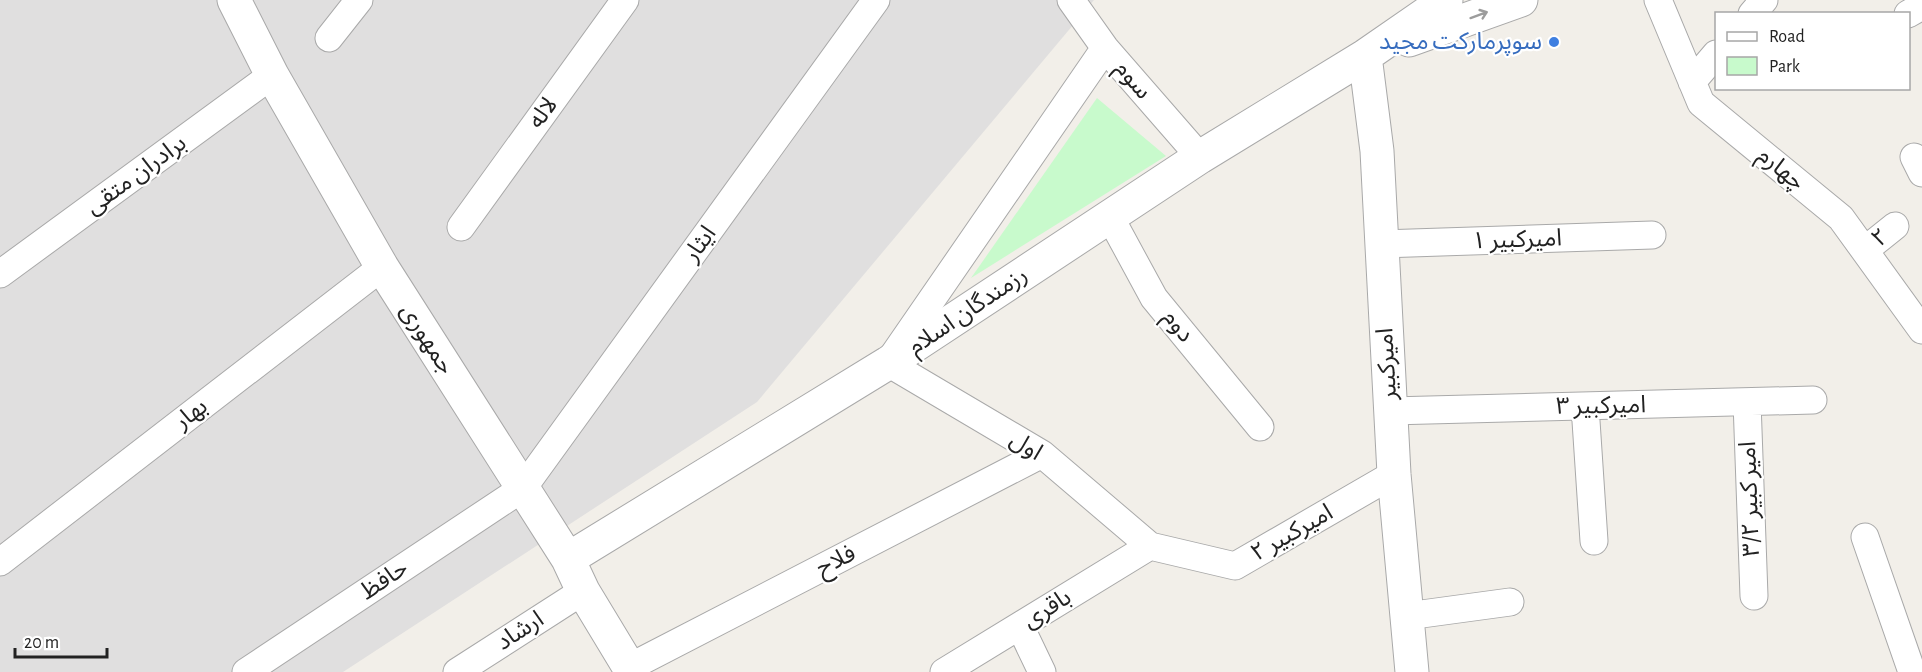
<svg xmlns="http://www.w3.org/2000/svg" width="1922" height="672" font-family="'Alegreya Sans','Noto Sans Arabic',sans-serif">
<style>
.residential{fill:#e0dfdf}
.park{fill:#c8facc}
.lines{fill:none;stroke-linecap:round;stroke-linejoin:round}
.minor-casing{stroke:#a9a9a9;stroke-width:29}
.tertiary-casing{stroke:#a9a9a9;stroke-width:35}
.minor{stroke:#fff;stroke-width:27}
.tertiary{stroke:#fff;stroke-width:33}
.oneway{stroke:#9c9c9c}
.shop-dot{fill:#3f7fe0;stroke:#fff;stroke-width:2}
.labels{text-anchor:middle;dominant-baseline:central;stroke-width:4.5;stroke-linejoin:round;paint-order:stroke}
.shop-label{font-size:24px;fill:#366cbe;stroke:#fff;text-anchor:end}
.street-label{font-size:24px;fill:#222;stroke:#fff}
</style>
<rect width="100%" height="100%" fill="#f2efe9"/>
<path class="residential" d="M0 0H1094L757 402 343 672H0Z"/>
<path class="park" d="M1097 98 1166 156 971 278Z"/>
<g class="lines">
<defs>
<path id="minor" d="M1071 0 1105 48 1200 157
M1658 0 1701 103 1841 218 1922 330
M1752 14 1764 0
M1908 14 1922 6
M329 38 359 0
M1105 48 888 363 1042 454 1150 546 1235 566 1394 474
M1692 82 1716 54
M1914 157 1922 173
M1110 217 1154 298 1260 427
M461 227 625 0
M1381 244 1652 235
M1865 250 1895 226
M0 274 272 75
M1747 402 1754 596
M1585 406 1594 541
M1390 411 1813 400
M1865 537 1912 672
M0 562 382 267
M1407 616 1510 602
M1020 626 1042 672
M630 667 1042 454
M246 672 523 488 876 0
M457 672 583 591
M944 672 1150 546"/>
<path id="tertiary" d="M234 0 272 75 382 267 568 559 583 591 632 672
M1409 40 1521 0
M1365 56 1377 151 1394 474 1412 672
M568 559 888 363 1200 157 1365 56 1446 0"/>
</defs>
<use href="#minor" class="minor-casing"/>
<use href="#tertiary" class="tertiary-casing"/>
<use href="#minor" class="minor"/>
<use href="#tertiary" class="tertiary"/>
</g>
<defs><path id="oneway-shaft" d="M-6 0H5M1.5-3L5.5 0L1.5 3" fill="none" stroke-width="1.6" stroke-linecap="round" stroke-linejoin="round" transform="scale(1.5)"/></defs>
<use class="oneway" href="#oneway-shaft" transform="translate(1479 15) rotate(-20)"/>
<circle class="shop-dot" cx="1554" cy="42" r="6"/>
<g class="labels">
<g class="shop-label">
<text x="1542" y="42">سوپرمارکت مجید</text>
</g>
<g class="street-label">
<text transform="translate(1133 80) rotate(49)">سوم</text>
<text transform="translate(543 113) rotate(-54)">لاله</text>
<text transform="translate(1781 169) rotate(39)">چهارم</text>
<text transform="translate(136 175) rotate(-36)">برادران متقی</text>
<text transform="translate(1880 238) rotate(-38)">۲</text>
<text transform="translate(1517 240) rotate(-2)">امیرکبیر ۱</text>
<text transform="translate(700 244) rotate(-54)">ایثار</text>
<text transform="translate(968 311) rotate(-34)">رزمندگان اسلام</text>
<text transform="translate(1178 326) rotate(51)">دوم</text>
<text transform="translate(427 339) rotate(57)">جمهوری</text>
<text transform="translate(1387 364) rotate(-93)">امیرکبیر</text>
<text transform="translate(1601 406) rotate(-1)">امیرکبیر ۳</text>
<text transform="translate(191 414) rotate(-38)">بهار</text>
<text transform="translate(1026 446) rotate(32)">اول</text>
<text transform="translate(1750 499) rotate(-92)">امیر کبیر ۳/۲</text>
<text transform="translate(1292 533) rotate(-30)">امیرکبیر ۲</text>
<text transform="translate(836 561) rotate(-27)">فلاح</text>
<text transform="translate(384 580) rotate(-34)">حافظ</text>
<text transform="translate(1047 609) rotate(-32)">باقری</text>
<text transform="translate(520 631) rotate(-33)">ارشاد</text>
</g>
</g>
<rect x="1715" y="12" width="195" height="78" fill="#ffffff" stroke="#a7a7a7" stroke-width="1.5"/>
<rect x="1727" y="32" width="30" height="9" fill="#ffffff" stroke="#a7a7a7" stroke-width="1.5"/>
<text x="1769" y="42" font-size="18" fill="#222222">Road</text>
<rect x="1727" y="57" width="30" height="18" fill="#c8facc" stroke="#a7a7a7" stroke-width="1.5"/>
<text x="1769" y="72" font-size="18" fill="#222222">Park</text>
<path d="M15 648v9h92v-9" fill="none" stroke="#222222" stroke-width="3"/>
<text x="24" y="648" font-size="18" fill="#222222" stroke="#ffffff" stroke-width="4.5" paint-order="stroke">20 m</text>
</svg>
